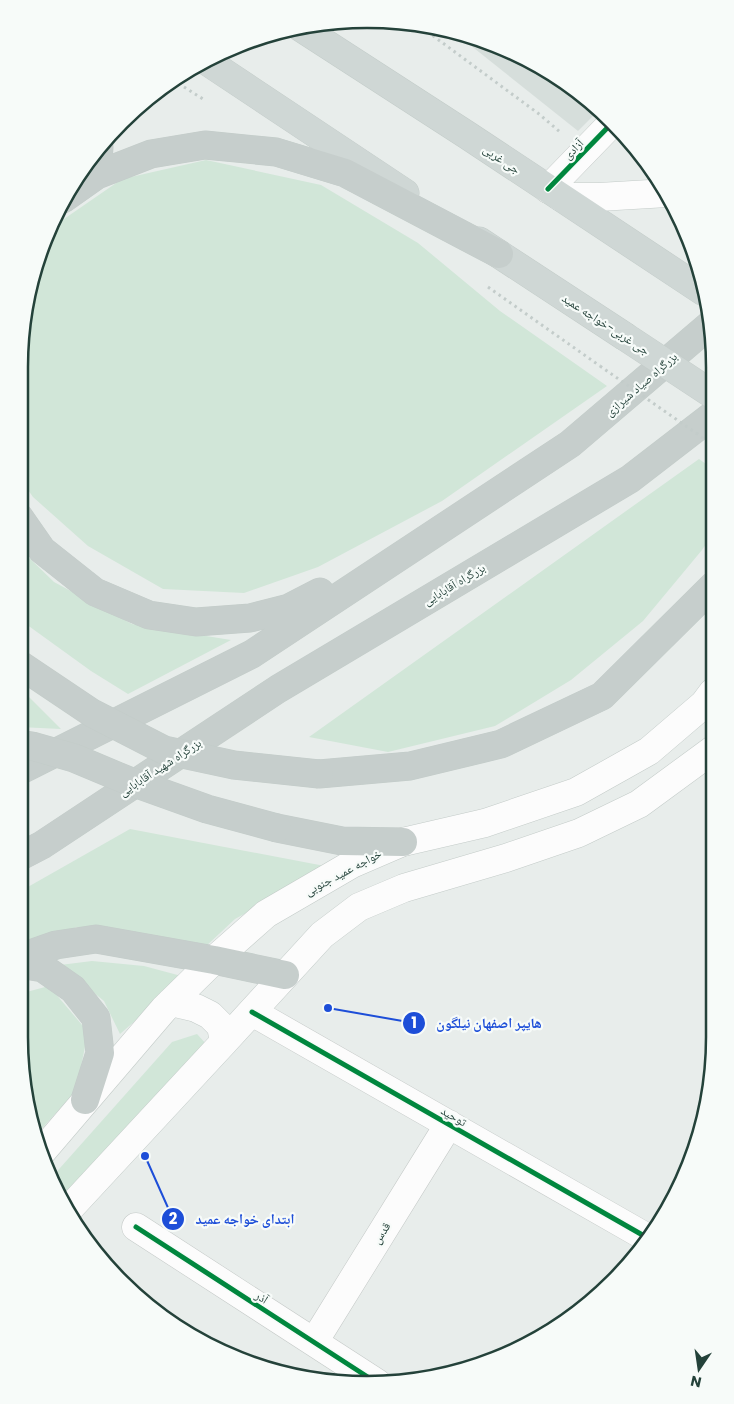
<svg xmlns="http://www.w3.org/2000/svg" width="734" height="1404" font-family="Poppins,'Noto Naskh Arabic',sans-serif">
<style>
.built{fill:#d6dedb}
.green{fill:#d1e6d8}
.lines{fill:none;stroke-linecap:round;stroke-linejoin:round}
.minor-casing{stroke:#c5cac8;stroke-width:29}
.secondary-casing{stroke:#c3cbc8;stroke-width:29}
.primary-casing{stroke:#c3ccc9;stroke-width:29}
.trunk-casing{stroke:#c3ccc9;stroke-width:29}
.path{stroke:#c3ccca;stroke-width:3;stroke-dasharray:2.5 4;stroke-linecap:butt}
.minor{stroke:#fcfcfc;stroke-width:28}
.secondary{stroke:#fcfcfc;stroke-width:28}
.primary{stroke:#cfd7d5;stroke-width:28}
.trunk{stroke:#c6cecc;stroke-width:28}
.primary-bridge-casing{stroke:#c3ccc9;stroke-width:29;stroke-linecap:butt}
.trunk-bridge-casing{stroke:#c3ccc9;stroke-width:29;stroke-linecap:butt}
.path-bridge{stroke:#c3ccca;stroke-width:3;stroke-dasharray:2.5 4;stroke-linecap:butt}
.primary-bridge{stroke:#cfd7d5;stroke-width:28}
.trunk-bridge{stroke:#c6cecc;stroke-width:28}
.cycleway-casing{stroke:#f7fbf9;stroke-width:8}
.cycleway{stroke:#00873e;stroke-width:5}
.labels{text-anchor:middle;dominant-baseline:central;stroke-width:4.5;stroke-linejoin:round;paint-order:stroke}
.street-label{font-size:12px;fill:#24423a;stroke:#f7fbf9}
.rim{fill:none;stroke:#24423a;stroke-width:2.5}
.leader{fill:none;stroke:#1d4ed8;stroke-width:2}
.callout-dot{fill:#1d4ed8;stroke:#f7fbf9;stroke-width:2}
.mark-label{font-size:15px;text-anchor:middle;font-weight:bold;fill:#fff}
.callout-label{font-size:14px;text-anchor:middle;font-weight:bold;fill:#1d4ed8;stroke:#f7fbf9;stroke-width:4.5;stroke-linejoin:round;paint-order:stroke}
</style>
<rect width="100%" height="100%" fill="#e8edeb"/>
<path class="built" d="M450 29 457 31 521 55 597 105 600 109 578 131Z"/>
<path class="green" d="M206 160 321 185 418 243 500 311 607 386 442 501 318 567 244 593 163 589 88 546 33 497 19 477V345L31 277 48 230 122 179Z
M699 459 713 469V534L702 550 643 621 571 680 495 726 388 752 309 737Z
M19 548 54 582 132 624 231 640 128 694 91 671 19 619Z
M19 687 61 729 19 727Z
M130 829 330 867 235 919 204 948 77 927 19 946V892Z
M92 961 144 966 185 977 120 1034 104 1001 60 965Z
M49 986 88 1032 76 1091 35 1136 19 1037V994Z
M197 1034 207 1045 65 1200 52 1177 172 1042Z"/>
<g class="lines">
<defs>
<path id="minor" d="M548 189 612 123
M252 1012 646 1237
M136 1227 377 1383
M314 1342 449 1124"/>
<path id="secondary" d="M561 197H599L667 193
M171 1002 196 1008 210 1015 221 1026 224 1042
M40 1154 164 1009 214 960 266 914 352 864 403 842 485 823 576 792 649 751 704 704 713 692
M69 1209 224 1042 322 935 359 907 404 888 506 858 579 833 639 804 714 749"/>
<path id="primary" d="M300 27 467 135 704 292
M205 60 405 193
M479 241 624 336"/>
<path id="trunk" d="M97 175 99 147
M63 199 97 175 151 154 205 145 276 152 345 173 499 254
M19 517 42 550 95 592 149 615 196 622 250 618 289 608 320 592
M19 771 252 654 570 444 712 323
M319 774 410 766 501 744 602 696 713 586
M277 828 342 841 403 842
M19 857 42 845 278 689 630 479 713 415
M19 958 56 945 96 939 214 960 285 975
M19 964 43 968 73 989 96 1018 100 1053 85 1100"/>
</defs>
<use href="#minor" class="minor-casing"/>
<use href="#secondary" class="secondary-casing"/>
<use href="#primary" class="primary-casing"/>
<use href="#trunk" class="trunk-casing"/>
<path class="path" d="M417 24 539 114 560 132
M173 80 203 99
M488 287 600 366"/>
<use href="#minor" class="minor"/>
<use href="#secondary" class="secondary"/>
<use href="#primary" class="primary"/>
<use href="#trunk" class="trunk"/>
<defs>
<path id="primary-bridge" d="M624 336 712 394"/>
<path id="trunk-bridge" d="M19 664 92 713 164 750 234 765 319 774
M19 744 32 746 74 758 129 781 207 809 277 828"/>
</defs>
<use href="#primary-bridge" class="primary-bridge-casing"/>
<use href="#trunk-bridge" class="trunk-bridge-casing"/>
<path class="path-bridge" d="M600 366 713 445"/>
<use href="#primary-bridge" class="primary-bridge"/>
<use href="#trunk-bridge" class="trunk-bridge"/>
<defs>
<path id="cycleway" d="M548 189 612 123
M252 1012 646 1237
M136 1227 377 1383"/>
</defs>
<use href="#cycleway" class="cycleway-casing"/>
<use href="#cycleway" class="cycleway"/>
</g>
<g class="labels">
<g class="street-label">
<text transform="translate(573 149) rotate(-46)">آزادی</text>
<text transform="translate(502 159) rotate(34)">جی غربی</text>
<text transform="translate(606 324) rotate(33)">جی غربی-خواجه عمید</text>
<text transform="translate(641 384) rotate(-41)">بزرگراه صیاد شیرازی</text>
<text transform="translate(454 584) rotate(-31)">بزرگراه آقابابایی</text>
<text transform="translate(160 767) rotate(-33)">بزرگراه شهید آقابابایی</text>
<text transform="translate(343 872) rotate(-28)">خواجه عمید جنوبی</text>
<text transform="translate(454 1116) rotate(30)">توحید</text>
<text transform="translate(381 1233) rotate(-58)">قدس</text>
<text transform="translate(262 1297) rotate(33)">آذر</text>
</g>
</g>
<path d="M0 0H734V1404H0ZM367 28H367A339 339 0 0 1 706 367V1037A339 339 0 0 1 367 1376H367A339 339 0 0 1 28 1037V367A339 339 0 0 1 367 28Z" fill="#f7fbf9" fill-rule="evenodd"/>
<path class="rim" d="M367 28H367A339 339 0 0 1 706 367V1037A339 339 0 0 1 367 1376H367A339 339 0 0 1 28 1037V367A339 339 0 0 1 367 28Z"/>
<path class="leader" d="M328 1008L414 1023M145 1156L173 1219"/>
<g class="callout-dot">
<circle cx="328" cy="1008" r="5"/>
<circle cx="145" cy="1156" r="5"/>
<circle cx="414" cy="1023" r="12"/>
<circle cx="173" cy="1219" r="12"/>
</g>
<g class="mark-label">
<text x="414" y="1028">1</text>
<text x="173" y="1224">2</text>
</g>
<g class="callout-label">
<text x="489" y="1028">هایپر اصفهان نیلگون</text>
<text x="245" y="1224">ابتدای خواجه عمید</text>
</g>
<g transform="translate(699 1369) rotate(193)" stroke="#f7fbf9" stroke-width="4" paint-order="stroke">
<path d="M0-4L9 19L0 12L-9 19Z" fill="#24423a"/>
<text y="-8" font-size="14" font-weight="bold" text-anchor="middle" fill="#24423a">N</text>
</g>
</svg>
